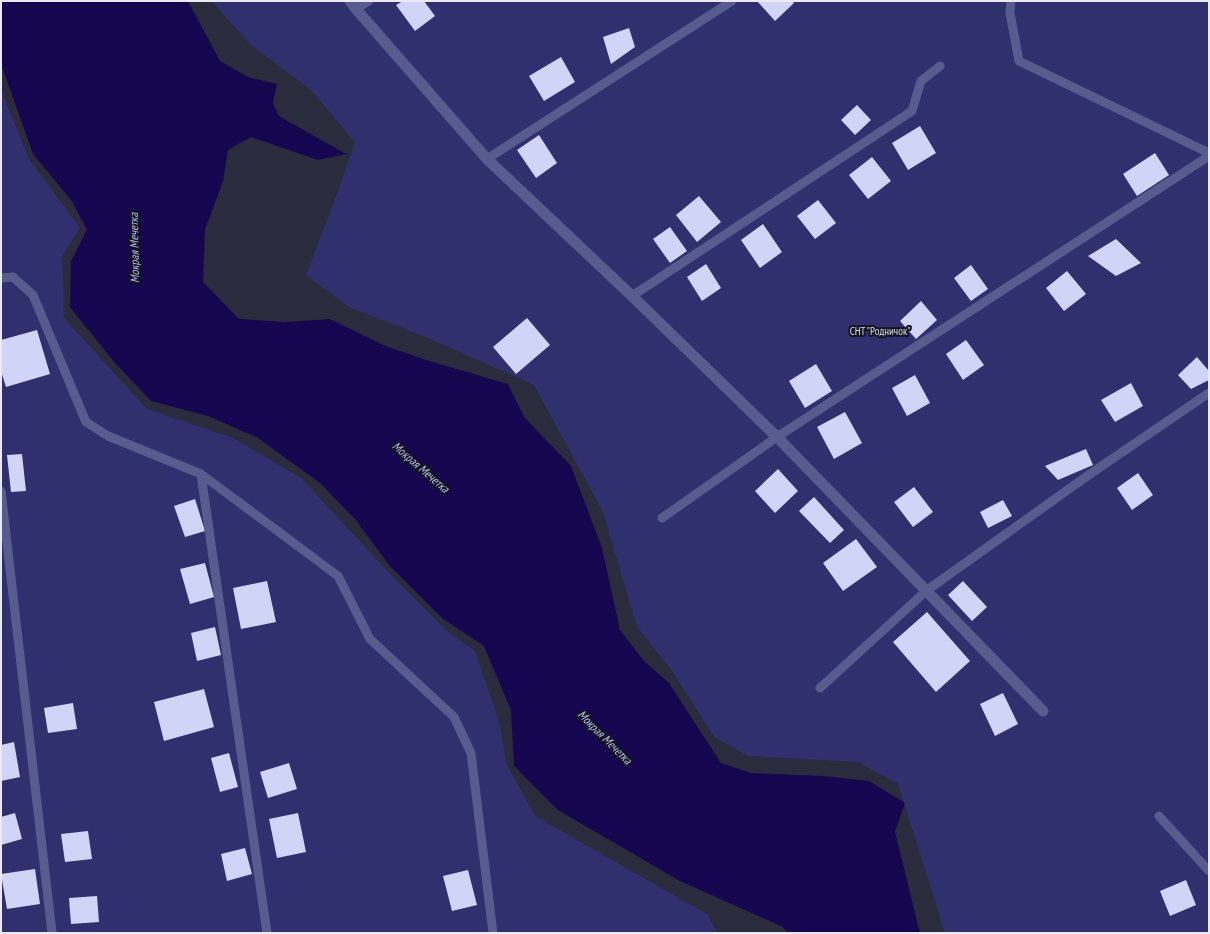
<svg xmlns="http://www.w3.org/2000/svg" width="1210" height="934" font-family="'PT Sans Narrow',sans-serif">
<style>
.green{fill:#30306e}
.water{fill:#15064f}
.building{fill:#d0d4f7}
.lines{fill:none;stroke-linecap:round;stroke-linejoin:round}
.service{stroke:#585b8e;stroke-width:9}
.minor{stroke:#585b8e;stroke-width:11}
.labels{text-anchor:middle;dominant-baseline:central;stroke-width:4;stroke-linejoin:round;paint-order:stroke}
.park-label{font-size:11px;fill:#d8dbf1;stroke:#14151d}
.water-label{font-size:12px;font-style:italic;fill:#b7bdfd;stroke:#14151d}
</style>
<rect width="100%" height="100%" fill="#2a2b3d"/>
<path class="green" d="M211 1H1209V933H945L898 784 858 762 748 756 714 737 671 669 637 627 603 512 534 385 428 338 349 307 306 275 340 186 355 142 311 90 252 46Z
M1 90 29 159 80 228 62 257 64 318 147 409 233 438 301 478 393 577 446 630 475 651 498 718 507 765 535 816 707 914 718 933H1Z"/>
<path class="water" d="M1 1H188L220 61 248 77 277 84 273 103 279 116 346 154 318 160 251 137 228 150 223 181 205 230 203 282 239 319 285 322 330 319 383 345 426 360 508 384 524 417 571 466 602 548 620 630 644 661 669 683 721 763 751 773 823 776 869 781 905 803 895 832 920 933H789L781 926 680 881 558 810 514 766 511 710 484 646 442 618 389 565 355 519 320 483 258 438 208 416 151 401 115 363 70 307 71 261 87 230 72 201 33 154 1 64Z"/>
<path class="building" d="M403 1H424L435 16 415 31 396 5Z
M757 1H792L794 3 775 21Z
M629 28 635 47 611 64 603 37Z
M561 57 575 82 544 101 529 76Z
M857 105 871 120 855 135 841 120Z
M920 126 936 153 908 170 892 143Z
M539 135 557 163 536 178 517 150Z
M1155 153 1169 175 1137 196 1123 174Z
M872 157 891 181 868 199 849 175Z
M699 196 721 222 697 242 676 215Z
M818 200 836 223 815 239 797 216Z
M763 224 782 252 760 268 741 240Z
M670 227 687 251 670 263 653 239Z
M1116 239 1141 263 1116 276 1088 256Z
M706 264 721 288 702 301 687 277Z
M971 265 988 289 971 301 954 278Z
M1067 271 1086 294 1064 311 1046 288Z
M921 301 937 320 916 339 900 321Z
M527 318 550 345 516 374 493 347Z
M37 330 50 374 6 387 1 371V340Z
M966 340 984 365 963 380 946 354Z
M1197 357 1209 371V380L1191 389 1178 375Z
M816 364 832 391 805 408 789 381Z
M915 375 930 403 907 416 892 388Z
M1131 383 1143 406 1115 422 1101 400Z
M845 412 862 443 834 459 817 427Z
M1086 449 1093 465 1058 480 1045 466Z
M22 454 26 491 11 492 7 455Z
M778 469 798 491 775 513 755 491Z
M1138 473 1153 495 1132 510 1117 488Z
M914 487 933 512 913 527 894 502Z
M814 497 844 530 830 543 799 511Z
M195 499 205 531 185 537 174 506Z
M1003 500 1012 516 988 528 980 512Z
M856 539 877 567 843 591 823 563Z
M205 563 214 597 190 604 180 569Z
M267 581 276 622 241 629 233 588Z
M963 581 987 607 972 621 948 595Z
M927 612 970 661 936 692 893 642Z
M215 627 221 655 197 661 191 633Z
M204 689 214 727 164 741 154 702Z
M1003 693 1018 724 995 736 980 704Z
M73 703 77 729 48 733 44 708Z
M14 742 20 777 1 781V745Z
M229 753 238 787 220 792 211 758Z
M289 763 297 789 268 798 260 772Z
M15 813 22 839 1 845V817Z
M298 813 306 852 277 858 269 819Z
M88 831 92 859 65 862 61 834Z
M245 848 252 874 227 881 221 854Z
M35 869 40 904 7 909 1 874Z
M468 870 477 905 452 911 443 876Z
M1186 880 1196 905 1170 916 1160 891Z
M97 896 99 922 71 924 69 898Z"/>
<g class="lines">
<path class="service" d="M1011 1 1010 13 1019 61 1209 153
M356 9 369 1
M487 159 732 1
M1 278 13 277 33 295 86 422 108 436 201 474 338 576 370 639 454 717 471 753 493 933
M632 296 912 111 921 81 940 66
M201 474 267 933
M1 491 52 933
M662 518 777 437 1209 156
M820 688 926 591 1090 474 1209 393
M1159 816 1209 871"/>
<path class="minor" d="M350 1 356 9 487 159 632 296 777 437 1043 711"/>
</g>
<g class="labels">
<g class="park-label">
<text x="880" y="331">СНТ "Родничок"</text>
</g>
<g class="water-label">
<text transform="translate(134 248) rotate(-91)">Мокрая Мечетка</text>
<text transform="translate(421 467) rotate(41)">Мокрая Мечетка</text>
<text transform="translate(605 737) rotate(45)">Мокрая Мечетка</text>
</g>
</g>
<rect width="1210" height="934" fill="none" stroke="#e9eaf6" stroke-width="4"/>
</svg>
